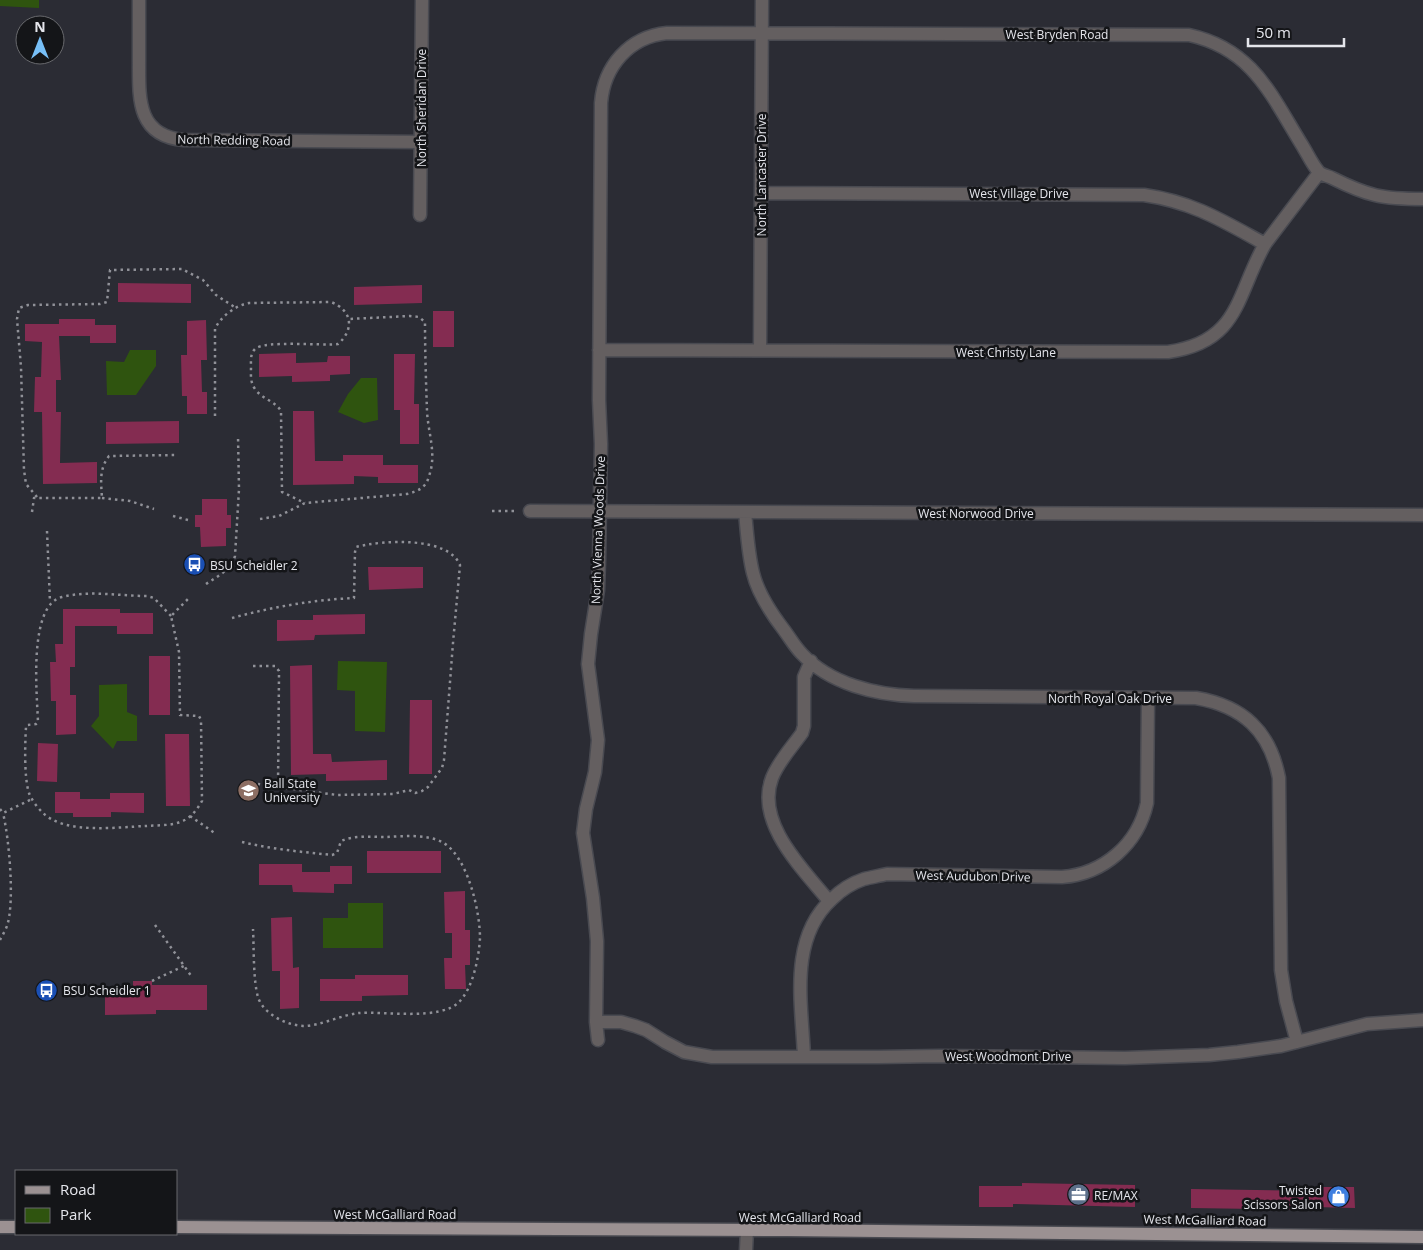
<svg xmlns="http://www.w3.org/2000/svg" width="1423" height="1250" font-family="'Open Sans',sans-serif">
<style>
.green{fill:#2f540f}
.building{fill:#842c51}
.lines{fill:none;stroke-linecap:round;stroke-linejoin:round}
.street-casing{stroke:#494a51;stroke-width:15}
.primary-casing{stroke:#494a51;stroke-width:15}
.path{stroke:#909198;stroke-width:2.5;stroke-dasharray:2.5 4;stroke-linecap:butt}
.street{stroke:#645f60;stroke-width:12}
.primary{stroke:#9b9192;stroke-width:12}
.labels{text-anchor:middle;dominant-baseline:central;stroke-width:5;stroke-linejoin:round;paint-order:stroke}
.street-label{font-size:12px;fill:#e5e6ec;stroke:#141518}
.poi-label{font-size:12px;fill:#e5e6ec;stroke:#141518;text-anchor:start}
</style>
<rect width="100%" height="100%" fill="#2b2c34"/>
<path class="green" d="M0 0H39V8L0 6Z
M130 350H156V366L136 395H107L106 361 124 362Z
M361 378H377L378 420 364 423 338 412 348 394Z
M338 661 387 662 385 732 355 731V691L337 690Z
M127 684V712L137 716V741H117L113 749 91 726 99 716V685Z
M348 903H383V948H323V918H348Z"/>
<path class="building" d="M118 283 191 284V303L118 302Z
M422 285V303L354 305V287Z
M433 311H454V347H433Z
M59 319H95V325H116V343H90V336H59L61 380H56V412H61L60 463 97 462V483L43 484 42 412H34L35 377H41L42 342 25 341V324H59Z
M206 320 207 360H201L202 392H207V414H187V396H182L181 355H187V321Z
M296 353V363L327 362 328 356H350V374L330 375V381L292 382V376L259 377V354Z
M394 354H415L414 404H419V444H400V410H394Z
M293 411H314L315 461H343V455H383V465H418V483H378V477L354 476V484L293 485Z
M179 421V443L106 444V422Z
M202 499H227V515H231V528H226V546L201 547 200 527H195V515H202Z
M368 567H423V588L369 590Z
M63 609H120V613H153V634H117V626H75V667H70V695H76V734L56 735V701H51L50 662H56L55 644H63Z
M365 614V634L315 635 314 640 277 641V620H313V615Z
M149 656H170V715H149Z
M312 665 313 754H331L332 762 387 760V780L326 781V774L291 775 290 666Z
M410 700H432V774H409Z
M165 734H189L190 806H166Z
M38 743 58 744 57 782 37 781Z
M55 792H80V799H110V793H144V813L111 812V817H73V813H55Z
M367 851H441V873H367Z
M259 864H302V872H330V866H352V884H334V893L293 892 292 885H259Z
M465 891V930H470V965H465L466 989H445L444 958H452V933H445L444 892Z
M292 917 293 968 299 967V1008L280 1009V971H272L271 918Z
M355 975H408V995L362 996V1001H320V979H355Z
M133 981H152V985H207V1010H156V1014L105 1015V993H133Z
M1022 1183 1135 1185V1207L1013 1204V1207H979V1186H1022Z
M1320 1187H1354L1355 1208 1314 1207V1210L1191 1208V1189L1320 1191Z"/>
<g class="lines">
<defs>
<path id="street" d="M139 0C139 21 139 41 139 62 139 99 137 136 184 140L420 142
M761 193 1144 195C1193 202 1223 221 1265 244
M420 215 422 0
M599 350 1168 352C1240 342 1236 295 1265 244L1319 173
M760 350 762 0
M530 511 1423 515
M745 512C747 532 748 553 753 573 758 594 771 613 784 630 790 638 795 647 802 654 830 684 876 695 914 696L1196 698C1243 706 1270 731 1279 778L1281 970 1286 1001 1297 1042
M811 661 804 677V726L802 733C792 747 778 762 772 778 755 823 803 869 829 901
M596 1022H621L635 1026 646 1030 665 1042 684 1052 712 1057H878L939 1056 1125 1058 1209 1055 1238 1052 1281 1046 1367 1024 1423 1020
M598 1040 596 1022 597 941 593 898 583 833 586 809 595 772 598 740 588 664 591 634 598 590 599 560 601 444 599 400 601 103C604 66 629 37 667 33L1189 35C1253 49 1271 95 1302 145 1307 153 1312 164 1318 171 1321 175 1328 176 1332 178 1368 196 1382 199 1423 199
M804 1057C802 1004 788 939 832 899 841 890 852 883 864 879 872 877 879 876 887 874L1062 877C1104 874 1138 844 1147 803L1148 698
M746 1250 747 1230"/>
<path id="primary" d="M0 1227H16
M176 1227C592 1228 1007 1231 1423 1237"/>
</defs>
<use href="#street" class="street-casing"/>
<use href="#primary" class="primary-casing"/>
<path class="path" d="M215 416V329C220 317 236 305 249 303L331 302C352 310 355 329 338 344 322 346 264 340 255 349 250 354 251 361 251 367 251 375 250 382 255 389 262 399 275 401 281 411L282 492 305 503
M37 497 26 484 24 470 21 367 17 319 19 308 28 305 100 304 107 302 110 270 182 269 203 280 216 295 236 308
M102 498 130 501 154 509
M492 511H518
M32 512 34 498H102C101 482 99 469 109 456L177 455
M173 516 188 520
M260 519 279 516 305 503 407 494C418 491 426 488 429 476 437 454 428 433 427 411 426 382 425 352 425 322L419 317 410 316 349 319
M47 531 50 602
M206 584C218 576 231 570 235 556L239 489 238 436
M171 616 154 598 147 596C119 596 89 590 62 597 28 605 37 694 38 722L36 724 27 725 26 727C25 744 24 778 29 793 31 799 37 807 42 812 64 835 117 827 146 826 157 825 170 826 180 822 190 819 197 810 202 801L201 720 199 716 180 715 179 652 171 616 188 599
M232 618C272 607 312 600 354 598L355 552 356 547C382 540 448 536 460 565L453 643 444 760 442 768 428 787 422 791 415 793 409 790 393 794 337 795 278 787
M253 666H275L279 671V675L278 787 258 784
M0 809 3 813 32 799
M190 816 216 834
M242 842C271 849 302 852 332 855L337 853 341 841C354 835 372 837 386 837 404 836 426 834 442 842 468 856 480 912 480 938 479 957 473 988 459 1002 440 1021 384 1011 359 1013 341 1015 320 1026 303 1026 289 1025 276 1019 266 1010 263 1007 259 1001 258 997 253 980 254 947 253 929
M155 925 192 977
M0 940C2 936 5 931 7 926 15 902 9 838 3 813
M152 981 184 966"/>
<use href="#street" class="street"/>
<use href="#primary" class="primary"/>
</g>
<defs>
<symbol id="bus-disc" viewBox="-11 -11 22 22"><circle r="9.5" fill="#1a4fb4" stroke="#141518"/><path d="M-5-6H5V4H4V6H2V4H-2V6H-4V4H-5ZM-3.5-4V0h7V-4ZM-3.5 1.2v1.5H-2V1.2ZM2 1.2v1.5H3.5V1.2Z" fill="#fff"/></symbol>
<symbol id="university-disc" viewBox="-11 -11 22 22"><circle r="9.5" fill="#8d6e63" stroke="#141518"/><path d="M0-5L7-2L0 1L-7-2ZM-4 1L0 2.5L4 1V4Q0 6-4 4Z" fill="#fff"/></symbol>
<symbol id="office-disc" viewBox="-11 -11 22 22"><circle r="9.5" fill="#5c6f8a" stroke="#141518"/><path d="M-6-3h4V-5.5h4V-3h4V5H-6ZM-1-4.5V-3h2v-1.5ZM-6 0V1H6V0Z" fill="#fff"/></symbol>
<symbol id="shop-disc" viewBox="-11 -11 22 22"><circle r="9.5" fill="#3f7fe0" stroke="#141518"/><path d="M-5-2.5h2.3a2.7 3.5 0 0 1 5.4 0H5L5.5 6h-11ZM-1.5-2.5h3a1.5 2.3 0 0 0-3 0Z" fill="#fff"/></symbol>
</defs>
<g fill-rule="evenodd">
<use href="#bus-disc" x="182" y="552" width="25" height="25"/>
<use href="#university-disc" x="236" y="778" width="25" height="25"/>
<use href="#bus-disc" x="34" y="978" width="25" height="25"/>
<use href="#office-disc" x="1066" y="1182" width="25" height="25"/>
<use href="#shop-disc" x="1326" y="1184" width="25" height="25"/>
</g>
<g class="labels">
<g class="street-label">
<text x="1057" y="34">West Bryden Road</text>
<text transform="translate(421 108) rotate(-90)">North Sheridan Drive</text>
<text transform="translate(234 140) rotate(1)">North Redding Road</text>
<text transform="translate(761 175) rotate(-90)">North Lancaster Drive</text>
<text x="1019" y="193">West Village Drive</text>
<text x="1006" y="352">West Christy Lane</text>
<text x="976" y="513">West Norwood Drive</text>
<text transform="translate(598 530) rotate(-88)">North Vienna Woods Drive</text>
<text x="1110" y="698">North Royal Oak Drive</text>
<text transform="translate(973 876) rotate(1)">West Audubon Drive</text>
<text x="1008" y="1056">West Woodmont Drive</text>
<text x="395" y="1214">West McGalliard Road</text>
<text x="800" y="1217">West McGalliard Road</text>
<text transform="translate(1205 1220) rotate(1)">West McGalliard Road</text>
</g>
<g class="poi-label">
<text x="210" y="565">BSU Scheidler 2</text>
<text x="264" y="783">Ball State<tspan x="264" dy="14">University</tspan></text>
<text x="63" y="990">BSU Scheidler 1</text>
<text x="1322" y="1190" text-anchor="end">Twisted<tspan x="1322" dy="14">Scissors Salon</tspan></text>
<text x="1094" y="1195">RE/MAX</text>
</g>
</g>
<rect x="15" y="1170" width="162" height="65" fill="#141518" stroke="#68696d"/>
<rect x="25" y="1186" width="25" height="8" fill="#9b9192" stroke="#68696d"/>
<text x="60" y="1195" font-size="15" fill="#e5e6ec">Road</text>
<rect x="25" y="1208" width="25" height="15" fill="#2f540f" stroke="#68696d"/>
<text x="60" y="1220" font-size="15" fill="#e5e6ec">Park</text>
<g transform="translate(40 40)"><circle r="24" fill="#141518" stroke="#68696d"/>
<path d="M0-4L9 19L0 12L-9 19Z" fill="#77bff7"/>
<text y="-8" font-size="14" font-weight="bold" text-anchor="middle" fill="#e5e6ec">N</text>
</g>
<path d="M1248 38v8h96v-8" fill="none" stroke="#e5e6ec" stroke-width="2.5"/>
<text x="1256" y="38" font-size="15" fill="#e5e6ec" stroke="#141518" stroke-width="4" paint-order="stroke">50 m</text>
</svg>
